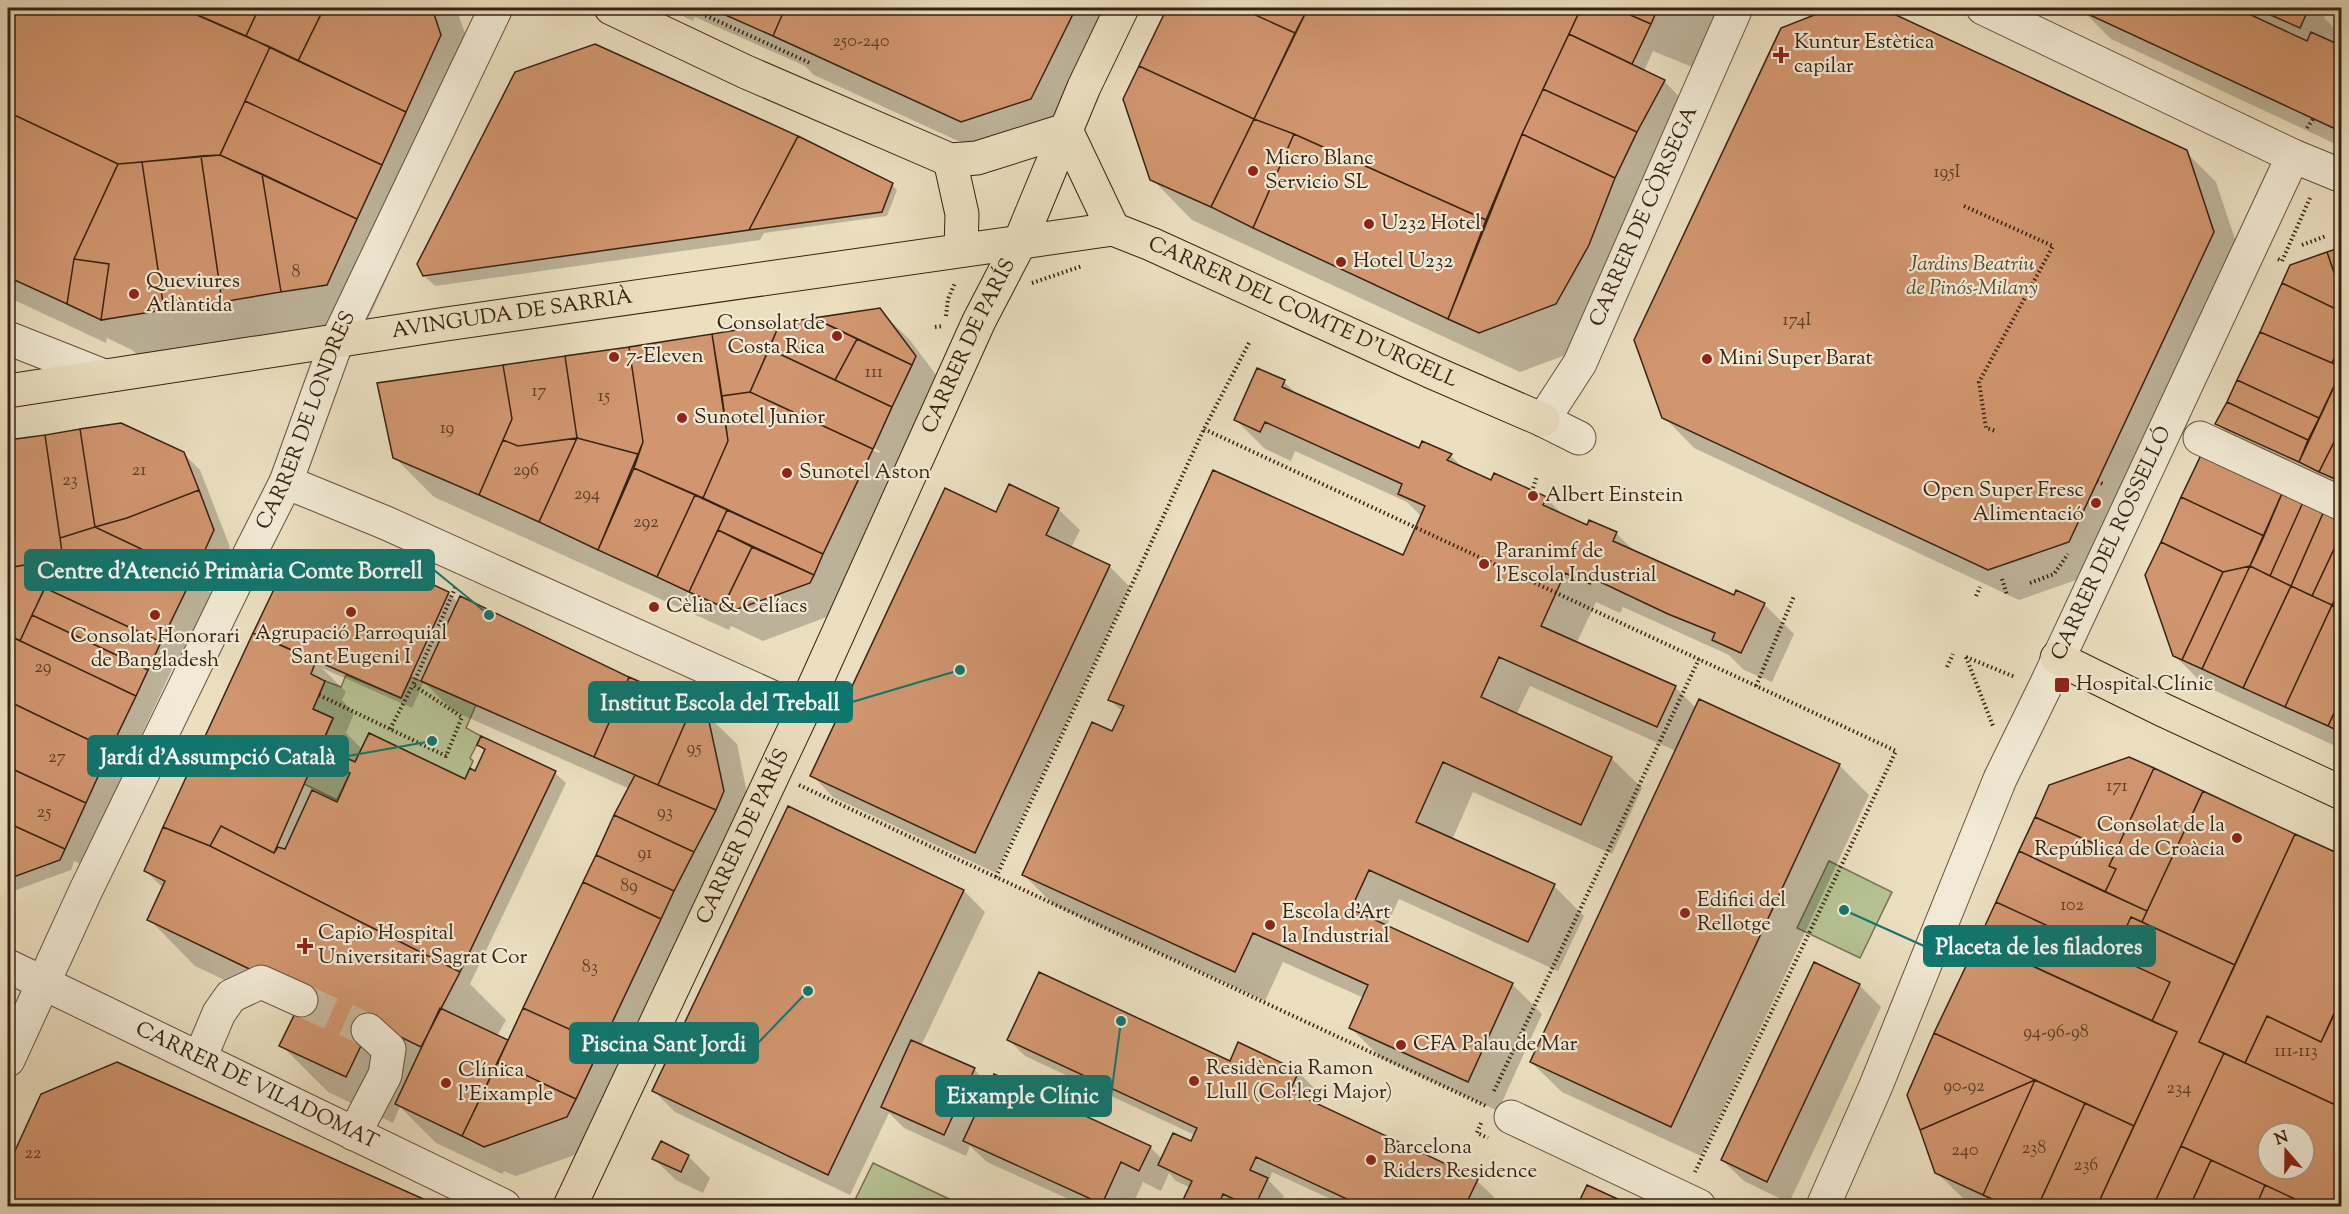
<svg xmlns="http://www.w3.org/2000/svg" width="2349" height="1214" font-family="'Sorts Mill Goudy',serif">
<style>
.green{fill:#b6c293;stroke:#777252;stroke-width:1.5}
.shadow{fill:#0003;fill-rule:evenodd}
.building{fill:#d1966f;stroke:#382211;stroke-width:1.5;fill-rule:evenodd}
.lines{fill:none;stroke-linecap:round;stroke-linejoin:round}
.minor-tunnel{stroke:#c7b99d;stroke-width:33;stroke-dasharray:33 16;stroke-linecap:butt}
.minor-casing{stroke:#65513d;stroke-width:35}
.major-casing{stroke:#382211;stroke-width:35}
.path{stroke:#382211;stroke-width:4;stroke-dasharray:1.5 3;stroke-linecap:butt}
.minor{stroke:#f2ead6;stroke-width:33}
.major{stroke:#ebdfc0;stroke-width:33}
.poi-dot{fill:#8f2418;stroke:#f2ead6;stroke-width:2}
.labels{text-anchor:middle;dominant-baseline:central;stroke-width:4.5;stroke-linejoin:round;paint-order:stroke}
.number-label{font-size:18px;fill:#5e3f28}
.poi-label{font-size:21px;fill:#382211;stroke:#f2ead6;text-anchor:start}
.street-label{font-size:21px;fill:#382211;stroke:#f2ead6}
.park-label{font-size:21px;font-style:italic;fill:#584a32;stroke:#f2ead6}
.leader{fill:none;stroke:#0f766e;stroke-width:2}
.callout-dot{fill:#0f766e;stroke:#f2ead6;stroke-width:2}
.callout{fill:#0f766e;stroke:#0f766e;stroke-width:2}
.callout-label{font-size:22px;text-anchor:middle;font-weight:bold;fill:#fff}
</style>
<rect width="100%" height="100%" fill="#ebdfc0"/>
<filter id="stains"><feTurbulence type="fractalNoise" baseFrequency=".00333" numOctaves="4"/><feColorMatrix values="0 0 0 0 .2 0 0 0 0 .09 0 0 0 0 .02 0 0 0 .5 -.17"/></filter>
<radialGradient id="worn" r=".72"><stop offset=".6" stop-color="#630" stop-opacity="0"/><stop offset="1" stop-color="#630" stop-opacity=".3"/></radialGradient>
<path class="green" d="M346 675 401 698 411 677 476 705 466 728 481 736 470 758 473 761 465 779 369 733 355 762 331 752 327 762 350 773 337 800 304 784 333 719 313 709 325 681 341 687Z
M1829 861 1892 892 1860 958 1797 928Z
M873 1163 964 1206H852Z"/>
<path class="shadow" d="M8 8H456L480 75 366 324 142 359 132 350 107 338 106 343 8 297Z
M667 8H1121L1071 138 1002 161 814 75 805 66 695 17 693 21Z
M1168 8H1727L1697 69 1653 51 1644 71 1664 81 1703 121 1595 344 1520 372 1192 220 1152 179 1125 100Z
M1836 8H1877L2186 152 2216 182 2243 263 2099 572 2019 600 1694 448 1664 417 1782 30Z
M2082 8H2329L2324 18 2341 35 2336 45 2342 48V147L2111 39 2081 9Z
M892 185 897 190 887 216 764 233 760 240 435 286 424 276Z
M2342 248V497L2247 453 2217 423Z
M879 310 910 340 945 387 912 431 893 471 902 480 840 612 763 641 731 626 729 630 434 497 394 457 379 385ZM786 407 880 451 879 453 786 410ZM723 516 725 518 687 599 685 598Z
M1284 382 1298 395 1420 450 1423 443 1451 456 1464 469 1491 481 1546 498 1565 517 1588 527 1616 533 1636 553 1735 597 1764 604 1794 634 1772 682 1744 670 1729 655 1623 607 1620 613 1596 602 1577 642 1675 687 1696 708 1839 765 1869 795 1701 1156 1562 1092 1531 1062 1676 751 1530 686 1516 715 1611 758 1642 788 1612 854 1473 792 1452 840 1554 886 1584 916 1558 971 1399 899 1386 927 1512 984 1542 1014 1498 1111 1381 1058 1351 1028 1364 998 1283 962 1265 1001 1054 905 1024 875 1113 733 1123 712 1110 700 1404 557 1422 517 1407 502 1295 451 1291 461 1265 449 1235 419Z
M121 424 183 453 200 470 230 547 209 591 223 605 192 671 175 663 81 864 74 861 71 870 8 893V441Z
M1058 509 1080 530 1071 548 1109 566 1130 587 996 873 833 797 812 775 996 514Z
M2342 520V749L2205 686 2174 655Z
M448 593 458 603 706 714 737 744 753 822 597 1147 516 1176 504 1171 502 1174 436 1143 400 1107 393 1123 328 1092 281 1045 296 1014 195 966 149 919 164 889 146 871 255 633ZM322 668 412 708 424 682 453 711 630 789 509 1043 497 1036 506 1020 470 984 566 783 555 773 478 745 485 752 475 773 466 781 363 750 346 733 354 713 342 700 346 692Z
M2129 758 2342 857V1206H1976L1967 1202 1936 1172 1908 1095 2050 786ZM2268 1133H2304V1169H2268Z
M789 808 964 891 985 912 921 1046 974 1069 990 1086 1150 1147 1162 1159 1191 1143 1195 1135 1025 1056 1009 1040 1298 1072 1314 1088 1308 1101 1477 1181 1494 1197 1489 1206H1346L1272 1172 1269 1181 1284 1196 1279 1206H1182L1191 1188 1176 1181 1169 1173 1161 1191 1143 1182 1132 1206H1084L987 1162 970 1146 966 1156 904 1128 889 1113 850 1195 675 1112 654 1091Z
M1859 985 1881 1007 1789 1203 1744 1181 1722 1160Z
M117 1063 435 1206H8V1169L42 1096Z
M661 1143 688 1156 710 1178 703 1193 676 1180 654 1159Z
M1587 1187 1629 1206H1579Z"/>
<path class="building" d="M8 8H181L270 47 220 155 118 164 8 112Z
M195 8H259L246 36 193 13Z
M259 8H324L298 61 246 36Z
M324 8H432L441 35 406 112 298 61Z
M723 8H785L773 36 721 13Z
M785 8H1076L1031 99 961 122 773 36Z
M1167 8H1240L1295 33 1254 119 1139 66Z
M1240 8H1308L1295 33Z
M1308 8H1581L1522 134 1486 220 1294 134 1254 119Z
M1581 8H1614L1651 24 1632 64 1569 34Z
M1614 8H1658L1651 24Z
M1832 8H1881L2187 150 2214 232 2069 542 1988 570 1662 418 1634 340 1781 28Z
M2080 8H2236L2307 41 2311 32 2342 46V132L2079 10Z
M2255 8H2309L2300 28Z
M1569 34 1665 80 1637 132 1543 89Z
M595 44 798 136 749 230 423 276 417 264 515 72Z
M270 47 406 112 382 165 245 101Z
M1139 66 1254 119 1211 207 1150 180 1123 99Z
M1543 89 1637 132 1615 178 1522 134Z
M245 101 382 165 357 219 220 155Z
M8 112 118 164 74 259 67 304 8 277Z
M1254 119 1294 134 1253 228 1211 207Z
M1294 134 1486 220 1448 319 1253 228Z
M1522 134 1615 178 1589 245 1556 304 1479 333 1448 319Z
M798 136 893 183 882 212 749 230Z
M220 155 262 174 281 292 222 302 201 156Z
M201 156 222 302 164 310 142 162Z
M142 162 164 310 101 320 109 264 74 259 118 164Z
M262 174 357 219 327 285 281 292Z
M2342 247V296L2327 252Z
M2327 252 2342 296V312L2282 283 2290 265Z
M74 259 109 264 101 320 67 304Z
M2282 283 2342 312V341L2332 363 2260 332Z
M880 308 916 356 912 365 814 318Z
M814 318 857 339 835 380 769 349 780 323Z
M780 323 750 392 722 396 712 334Z
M2260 332 2339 366 2342 369 2319 418 2237 380Z
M712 334 728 441 703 498 634 468 643 442 629 347Z
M857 339 912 365 892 407 835 380Z
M2340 344H2342V369L2332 363Z
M629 347 643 442 638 454 577 438 565 356Z
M769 349 892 407 873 449 750 392Z
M565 356 577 438 518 446 503 440 512 419 503 365Z
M503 365 512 419 479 495 393 458 377 383Z
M1257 368 1285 380 1282 387 1419 448 1422 441 1452 454 1447 460 1491 480 1494 473 1547 497 1543 505 1587 525 1589 520 1617 532 1613 541 1734 595 1736 590 1765 603 1741 653 1712 640 1715 633 1668 614 1592 578 1590 584 1565 573 1541 626 1676 686 1657 727 1499 657 1481 697 1612 757 1581 825 1443 762 1416 822 1555 884 1528 942 1369 870 1351 909 1513 983 1468 1082 1349 1028 1368 985 1253 933 1235 972 1022 875 1092 722 1112 731 1124 706 1108 700 1213 470 1403 555 1425 506 1398 494 1402 484 1265 422 1260 432 1234 420Z
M2342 370V426L2319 472 2299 462Z
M2237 380 2319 418 2308 440 2227 402Z
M750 392 873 449 823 554 703 498 728 441 722 396Z
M2227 402 2308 440 2299 462 2215 424Z
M121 423 184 452 199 490 127 518 95 527 80 429Z
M2342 426V482L2319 472Z
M80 429 95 527 60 538 45 435Z
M45 435 62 552 58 559 13 567 8 526V440Z
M577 438 638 454 598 550 539 522Z
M577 438 539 522 479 495 503 440 518 446Z
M2202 453 2283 491 2264 536 2181 497Z
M634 468 695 495 657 577 598 550Z
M1009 484 1059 508 1046 535 1110 565 975 853 810 776 945 488 996 512Z
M199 490 214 530 194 574 95 527 127 518Z
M2283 491 2304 500 2270 576 2250 566Z
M695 495 727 510 689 592 657 577Z
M2181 497 2264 536 2250 566 2223 572 2161 542Z
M2304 500 2324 511 2291 586 2270 576Z
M727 510 823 554 814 575 718 530Z
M2324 511 2342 518V532L2312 596 2291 586Z
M8 526 13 567 58 559 20 641 8 635Z
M95 527 194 574 161 642 45 588 62 552 60 538Z
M718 530 752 547 723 607 689 592Z
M2342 532V585L2332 605 2312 596Z
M2161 542 2223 572 2182 660 2173 656 2145 575Z
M752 547 814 575 810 583 732 611 723 607Z
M363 552 449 592 401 698 253 633 276 585Z
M2250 566 2291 586 2243 688 2202 669Z
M2250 566 2202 669 2182 660 2223 572Z
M2342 585V609L2332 605Z
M2291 586 2332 605 2285 707 2243 688Z
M45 588 161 642 148 670 32 615Z
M460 596 629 677 594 757 421 681Z
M2332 605 2342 609V696L2328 726 2285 707Z
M32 615 148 670 136 696 20 641Z
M253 633 316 661 311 674 325 681 313 709 333 718 274 853 221 826 210 846 163 827Z
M8 635 136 696 110 750 8 701Z
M629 677 693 705 658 785 594 757Z
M2342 696V733L2328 726Z
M1699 699 1840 764 1671 1127 1530 1062Z
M8 701 110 750 86 803 8 767Z
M693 705 707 712 724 791 716 810 658 785Z
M369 733 465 779 470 768 475 771 485 749 477 745 481 736 556 771 460 972 210 846 221 826 274 853 278 847 285 849 312 790 337 802 350 773 327 762 331 751 355 762Z
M2129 757 2154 768 2115 853 2035 817 2049 785Z
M8 767 86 803 65 849 8 823Z
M2154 768 2203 791 2147 911 2105 892 2116 869 2109 866Z
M635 775 716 810 694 852 614 815Z
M2203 791 2295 834 2235 965 2142 922Z
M788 806 964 890 828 1175 652 1091Z
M614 815 694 852 674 891 596 855Z
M2035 817 2115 853 2109 866 2116 869 2105 892 2019 851Z
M8 823 65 849 60 860 8 879Z
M163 827 210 846 460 972 421 1047 372 1023 346 1077 279 1046 304 995 147 920 165 881 144 871Z
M2295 834 2342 855V998L2321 1042 2267 1016 2245 1063 2199 1042Z
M2019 851 2147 911 2142 922 2131 917 2113 956 1996 902Z
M596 855 674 891 661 919 583 882Z
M583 882 661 919 602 1044 523 1008Z
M1996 902 2170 982 2152 1021 1978 941Z
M2131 917 2235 965 2199 1042 2224 1053 2153 1206H2097L2177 1032 2152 1021 2170 982 2113 956Z
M1978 941 2177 1032 2134 1126 1934 1033Z
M1814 962 1860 984 1767 1182 1721 1160Z
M1039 972 1230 1061 1238 1042 1299 1071 1290 1091 1478 1179 1465 1206H1362L1256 1157 1250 1170 1268 1178 1255 1206H1249L1223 1194 1218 1206H1180L1192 1181 1158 1165 1173 1133 1191 1141 1197 1128 1007 1040Z
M2337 1007 2342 1009V1108L2245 1063 2267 1016 2321 1042Z
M440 1008 508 1040 462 1136 395 1104Z
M523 1008 602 1044 576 1099 498 1062Z
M1934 1033 2035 1080 1920 1130 1907 1095Z
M911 1040 975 1068 944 1135 881 1107Z
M2224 1053 2342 1108V1206H2310L2181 1146ZM2268 1133H2304V1169H2268Z
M117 1062 439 1206H8V1166L41 1094Z
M498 1062 576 1099 567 1117 484 1147 462 1136Z
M994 1074 1151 1146 1139 1171 1121 1162 1102 1204 963 1141Z
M2035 1080 2085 1103 2038 1206H2008L1983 1195Z
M2035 1080 1983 1195 1935 1173 1920 1130Z
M2085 1103 2134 1126 2097 1206H2038Z
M661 1141 689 1155 681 1172 652 1159Z
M2181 1146 2211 1160 2190 1206H2153Z
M2211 1160 2265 1185 2256 1206H2190Z
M1587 1185 1633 1206H1577Z
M2265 1185 2310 1206H2256Z"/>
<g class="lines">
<path class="minor-tunnel" d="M301 1000 368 1030"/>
<defs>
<g id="minor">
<path d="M1983 8 2293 156 2342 176"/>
<path d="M8 338 104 376"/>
<path id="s1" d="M1579 438 1543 420 1580 363 1736 8"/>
<path d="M2200 438 2342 504"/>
<path d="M286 482 386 523 803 711"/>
<path id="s2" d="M8 966 504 1206"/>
<path d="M200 1058 219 1013 231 996 261 982 301 1000"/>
<path id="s3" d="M8 1060 86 890 238 577 286 482 337 341 496 8"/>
<path d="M1511 1117 1699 1206"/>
<path d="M354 1134 385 1075 389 1049 368 1030"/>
<path id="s4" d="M1823 1206 1875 1088 2000 779 2046 685 2293 156"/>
</g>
<g id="major">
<path d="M611 8 746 72 950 160 977 158 1066 130"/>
<path d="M1066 130 1113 229"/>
<path d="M950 160 962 214 961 250"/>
<path id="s5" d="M8 391 446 324 1113 229 1151 244 1432 372 1543 420"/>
<path d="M2057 658 2163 710 2342 793"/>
<path id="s6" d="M570 1206 803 711 979 321 1019 244 1084 87 1122 8"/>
</g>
</defs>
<use href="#minor" class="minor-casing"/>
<use href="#major" class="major-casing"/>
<path class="path" d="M689 8 810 63
M2327 8 2342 18
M2336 44 2342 37
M2307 128 2313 119
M1964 206 2053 246 1979 382 1986 428 1996 431
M2302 245 2326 236
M2278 259 2282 261 2310 198
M1032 283 1082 266
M946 316 948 299 955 283
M935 327 944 326
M1204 429 1896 751 1695 1172
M2097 481 2105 485
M1533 488 1537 476
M2002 579 2007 595
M2030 583 2054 574 2068 554
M1976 596 1980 587
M1966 657 2015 677
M1966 657 1993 726
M1947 667 1953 654
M1756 686 1794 596
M319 695 446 756 462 717 413 685 456 586
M390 729 413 685
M799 785 1486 1106
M996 877 1204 429 1249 343
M1494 1091 1699 659
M8 1101 14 1089
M1481 1123 1477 1133 1488 1138"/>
<use href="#minor" class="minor"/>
<use href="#major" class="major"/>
</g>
<g class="poi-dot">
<path d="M1778 46h6v6h6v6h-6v6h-6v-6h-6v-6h6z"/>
<circle cx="1253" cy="171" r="6"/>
<circle cx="1369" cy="224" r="6"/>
<circle cx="1341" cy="262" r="6"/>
<circle cx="134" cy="294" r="6"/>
<circle cx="837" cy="336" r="6"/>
<circle cx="614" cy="357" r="6"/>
<circle cx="1707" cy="359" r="6"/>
<circle cx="682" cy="418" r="6"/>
<circle cx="787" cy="473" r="6"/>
<circle cx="1533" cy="496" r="6"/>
<circle cx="2096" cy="503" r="6"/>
<circle cx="1484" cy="564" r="6"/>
<circle cx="654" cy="607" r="6"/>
<circle cx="351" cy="612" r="6"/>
<circle cx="155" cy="615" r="6"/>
<rect x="2054" y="677" width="16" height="16" rx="3"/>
<circle cx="2237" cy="838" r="6"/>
<circle cx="1685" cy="913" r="6"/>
<circle cx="1270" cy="925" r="6"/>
<path d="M302 937h6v6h6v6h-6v6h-6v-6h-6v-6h6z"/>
<circle cx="1401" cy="1045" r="6"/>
<circle cx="1194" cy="1081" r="6"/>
<circle cx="446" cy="1083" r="6"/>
<circle cx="1371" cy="1160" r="6"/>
</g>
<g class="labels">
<g class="number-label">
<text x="861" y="42">250-240</text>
<text x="1947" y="173">195I</text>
<text x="296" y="273">8</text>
<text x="1797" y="321">174I</text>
<text x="874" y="373">111</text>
<text x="539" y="392">17</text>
<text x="604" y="397">15</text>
<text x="447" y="429">19</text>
<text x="139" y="471">21</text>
<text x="526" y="471">296</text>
<text x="70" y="481">23</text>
<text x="587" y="495">294</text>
<text x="646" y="523">292</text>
<text x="43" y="668">29</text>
<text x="694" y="749">95</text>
<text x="57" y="758">27</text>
<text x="2117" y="787">171</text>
<text x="44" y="813">25</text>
<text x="665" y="813">93</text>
<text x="645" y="854">91</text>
<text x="629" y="887">89</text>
<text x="2072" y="906">102</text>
<text x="590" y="968">83</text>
<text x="2056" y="1033">94-96-98</text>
<text x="2296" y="1052">111-113</text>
<text x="1964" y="1087">90-92</text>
<text x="2179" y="1089">234</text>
<text x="2034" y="1149">238</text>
<text x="1965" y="1151">240</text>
<text x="33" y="1154">22</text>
<text x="2086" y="1166">236</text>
</g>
<g class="poi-label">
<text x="1794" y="43">Kuntur Estètica<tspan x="1794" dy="24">capilar</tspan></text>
<text x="1265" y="159">Micro Blanc<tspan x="1265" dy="24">Servicio SL</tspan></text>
<text x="1381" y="224">U232 Hotel</text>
<text x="1353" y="262">Hotel U232</text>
<text x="146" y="282">Queviures<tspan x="146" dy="24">Atlàntida</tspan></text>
<text x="825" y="324" text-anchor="end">Consolat de<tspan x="825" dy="24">Costa Rica</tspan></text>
<text x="626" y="357">7-Eleven</text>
<text x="1719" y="359">Mini Super Barat</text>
<text x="694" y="418">Sunotel Junior</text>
<text x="799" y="473">Sunotel Aston</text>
<text x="2084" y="491" text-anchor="end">Open Super Fresc<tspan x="2084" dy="24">Alimentació</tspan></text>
<text x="1545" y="496">Albert Einstein</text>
<text x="1496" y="552">Paranimf de<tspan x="1496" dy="24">l'Escola Industrial</tspan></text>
<text x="666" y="607">Cèlia &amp; Celíacs</text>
<text x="351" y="634" text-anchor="middle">Agrupació Parroquial<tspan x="351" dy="24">Sant Eugeni I</tspan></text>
<text x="155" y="637" text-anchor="middle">Consolat Honorari<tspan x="155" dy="24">de Bangladesh</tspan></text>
<text x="2076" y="685">Hospital Clínic</text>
<text x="2225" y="826" text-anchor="end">Consolat de la<tspan x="2225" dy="24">República de Croàcia</tspan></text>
<text x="1697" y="901">Edifici del<tspan x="1697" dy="24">Rellotge</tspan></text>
<text x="1282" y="913">Escola d'Art<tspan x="1282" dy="24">la Industrial</tspan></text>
<text x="318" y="934">Capio Hospital<tspan x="318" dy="24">Universitari Sagrat Cor</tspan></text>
<text x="1413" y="1045">CFA Palau de Mar</text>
<text x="1206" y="1069">Residència Ramon<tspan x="1206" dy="24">Llull (Col·legi Major)</tspan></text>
<text x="458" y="1071">Clínica<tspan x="458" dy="24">l'Eixample</tspan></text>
<text x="1383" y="1148">Barcelona<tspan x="1383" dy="24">Riders Residence</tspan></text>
</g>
<g class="street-label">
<text stroke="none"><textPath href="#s1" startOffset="268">CARRER DE CÒRSEGA</textPath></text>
<text stroke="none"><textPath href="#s5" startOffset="1324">CARRER DEL COMTE D'URGELL</textPath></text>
<text stroke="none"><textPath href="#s5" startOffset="510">AVINGUDA DE SARRIÀ</textPath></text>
<text stroke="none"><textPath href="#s6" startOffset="948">CARRER DE PARÍS</textPath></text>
<text stroke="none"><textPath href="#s3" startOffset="706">CARRER DE LONDRES</textPath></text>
<text stroke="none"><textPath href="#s4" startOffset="723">CARRER DEL ROSSELLÓ</textPath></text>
<text stroke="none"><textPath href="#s6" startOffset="408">CARRER DE PARÍS</textPath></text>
<text stroke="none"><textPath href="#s2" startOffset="276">CARRER DE VILADOMAT</textPath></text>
</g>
<g class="park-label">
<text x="1972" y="265">Jardins Beatriu<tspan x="1972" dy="24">de Pinós-Milany</tspan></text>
</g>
</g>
<path class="leader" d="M489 615L434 570M960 670L852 702M432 741L348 756M1844 910L1924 946M808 991L758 1043M1121 1021L1111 1096"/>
<g class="callout-dot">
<circle cx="489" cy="615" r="6"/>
<circle cx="960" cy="670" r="6"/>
<circle cx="432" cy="741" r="6"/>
<circle cx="1844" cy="910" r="6"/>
<circle cx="808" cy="991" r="6"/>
<circle cx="1121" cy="1021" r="6"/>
</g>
<g class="callout">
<rect x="25" y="550" width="409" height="40" rx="6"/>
<rect x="589" y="682" width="263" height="40" rx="6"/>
<rect x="88" y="736" width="260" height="40" rx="6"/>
<rect x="1924" y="926" width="231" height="40" rx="6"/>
<rect x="570" y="1023" width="188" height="40" rx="6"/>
<rect x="936" y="1076" width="175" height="40" rx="6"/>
</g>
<g class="callout-label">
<text x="230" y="578">Centre d'Atenció Primària Comte Borrell</text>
<text x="720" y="710">Institut Escola del Treball</text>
<text x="218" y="764">Jardí d'Assumpció Català</text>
<text x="2039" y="954">Placeta de les filadores</text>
<text x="664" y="1051">Piscina Sant Jordi</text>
<text x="1023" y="1103">Eixample Clínic</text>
</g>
<rect width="2349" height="1214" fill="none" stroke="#ebdfc0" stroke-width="30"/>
<rect x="9" y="9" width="2331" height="1196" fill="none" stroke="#382211" stroke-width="3"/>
<rect x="15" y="15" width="2319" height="1184" fill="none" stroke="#382211" stroke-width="1.5"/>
<g transform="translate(2286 1151) rotate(340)"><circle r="28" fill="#f2ead6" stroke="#a89a87" stroke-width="1.5"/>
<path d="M0-4.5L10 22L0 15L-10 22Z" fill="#8f2418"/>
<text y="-9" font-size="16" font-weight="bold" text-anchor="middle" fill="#382211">N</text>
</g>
<rect width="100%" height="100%" filter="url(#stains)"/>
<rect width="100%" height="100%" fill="url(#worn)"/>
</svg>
